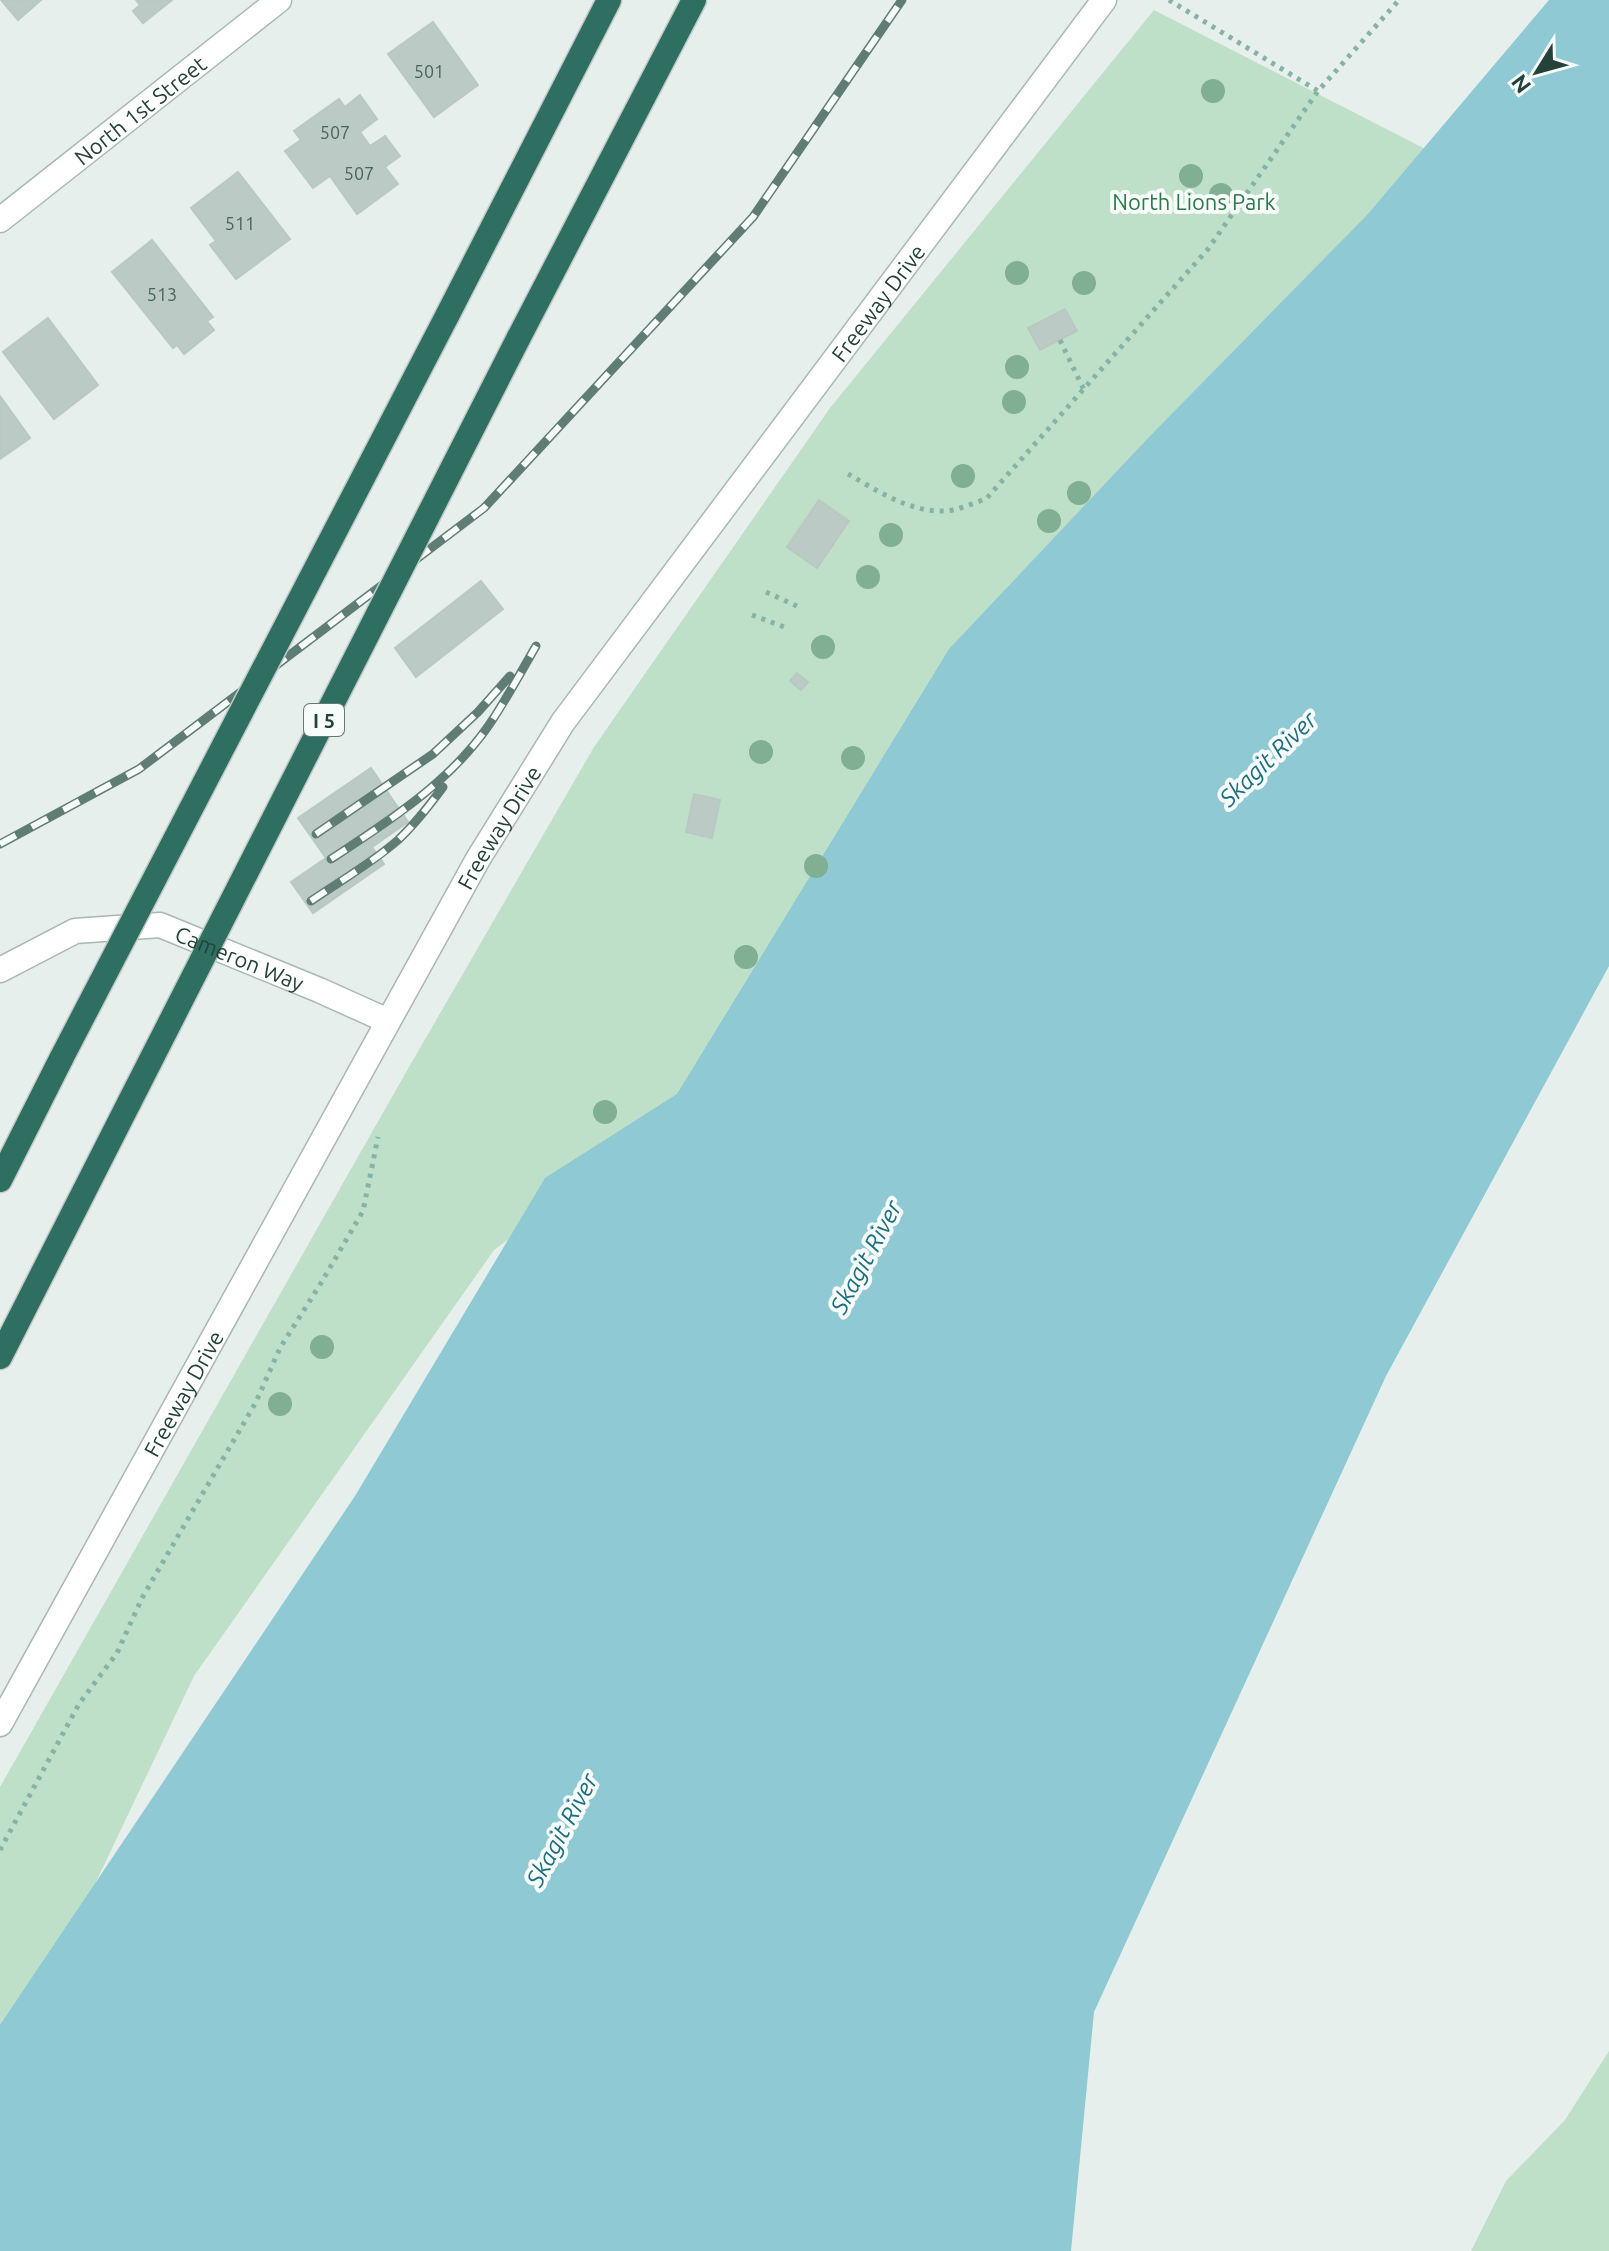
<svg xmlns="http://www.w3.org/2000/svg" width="1609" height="2251" font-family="Ubuntu,sans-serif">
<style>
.green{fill:#bfe0c8}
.water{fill:#8ec9d4}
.building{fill:#bbcac4;stroke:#b8c9c2;stroke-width:2}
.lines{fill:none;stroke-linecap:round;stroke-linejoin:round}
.minor-casing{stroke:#a8b8b2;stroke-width:27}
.highway-casing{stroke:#c2cac8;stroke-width:27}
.path{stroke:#86b3a5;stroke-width:5;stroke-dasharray:4 6;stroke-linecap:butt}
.minor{stroke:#fff;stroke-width:24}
.highway{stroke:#2f6f62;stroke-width:24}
.rail-casing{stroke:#5f7d75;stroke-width:9}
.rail{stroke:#f7fbf9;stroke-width:6;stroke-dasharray:18;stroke-linecap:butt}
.highway-bridge-casing{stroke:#c2cac8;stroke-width:27;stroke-linecap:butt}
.highway-bridge{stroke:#2f6f62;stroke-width:24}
.tree{fill:#80af93}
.labels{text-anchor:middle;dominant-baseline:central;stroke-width:8;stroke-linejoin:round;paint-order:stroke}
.number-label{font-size:18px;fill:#4a645c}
.shield{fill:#f7fbf9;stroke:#637a73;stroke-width:2}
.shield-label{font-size:20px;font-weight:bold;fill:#24423a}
.street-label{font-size:22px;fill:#24423a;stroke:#f7fbf9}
.park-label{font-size:22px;fill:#2d7a4b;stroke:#f7fbf9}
.water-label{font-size:24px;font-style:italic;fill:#1c6f80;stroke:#f7fbf9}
</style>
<rect width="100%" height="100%" fill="#e6efeb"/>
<path class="green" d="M1154 10 1441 157 745 1061 494 1250 194 1676 75 1926 0 2251V1787L405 1074 594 747 830 408Z
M1609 2051V2251H1471L1506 2181 1565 2120Z"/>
<path class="water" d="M1549 0H1609V966L1386 1376 1094 2012 1071 2251H0V2025L355 1496 545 1178 677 1094 949 649 1151 435 1368 214Z"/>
<path class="building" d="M1 0H41L18 20Z
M136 0H172L143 23 133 11 140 5Z
M433 22 478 85 434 117 388 54Z
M360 95 377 119 360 132 370 146 385 136 400 156 385 167 398 184 357 214 330 176 313 188 285 151 301 140 294 131 339 99 345 107Z
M238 172 290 239 236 279 210 245 216 241 191 208Z
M152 240 213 317 207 321 214 330 184 354 177 345 173 348 112 272Z
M1065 309 1077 331 1040 350 1028 328Z
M48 318 98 385 54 419 3 352Z
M0 396 30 438 0 459Z
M819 500 849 521 817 568 787 547Z
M481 581 503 609 416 677 395 648Z
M797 673 808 682 801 690 790 681Z
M371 768 408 822 372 847 384 864 313 913 291 882 326 858 298 818Z
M694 794 720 800 712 838 686 832Z"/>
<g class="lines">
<defs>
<g id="minor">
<path id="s1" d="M0 220 279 0"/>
<path id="s2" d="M0 970 75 931 160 925 319 990 388 1021"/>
<path id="s3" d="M0 1724 478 859 563 722 1104 0"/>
</g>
<path id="highway" d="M447 316 609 0
M518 339 694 0
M0 1180 62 1057
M0 1357 130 1101"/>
</defs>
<use href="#minor" class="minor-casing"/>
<use href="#highway" class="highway-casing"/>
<path class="path" d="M1169 0 1318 91
M1060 340 1084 390
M848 474C876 490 909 512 943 511 957 511 973 503 986 499L1208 249 1318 91 1399 0
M766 592 799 607
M752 615 784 627
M0 1850 79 1704 117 1653 142 1598 256 1402 280 1348 321 1283 363 1211 378 1137"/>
<use href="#minor" class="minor"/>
<use href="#highway" class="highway"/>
<defs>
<path id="rail" d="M316 834 433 754 478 712 510 676
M0 844 139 769 484 508 753 217 902 0
M331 859C389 821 449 783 489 725 506 700 521 672 536 646
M311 901C340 881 372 863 398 840 415 824 429 806 443 787"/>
</defs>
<use href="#rail" class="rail-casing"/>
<use href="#rail" class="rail"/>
<defs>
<path id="highway-bridge" d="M62 1057 447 316
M130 1101 518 339"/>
</defs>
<use href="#highway-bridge" class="highway-bridge-casing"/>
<use href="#highway-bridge" class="highway-bridge"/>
</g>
<g class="tree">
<circle cx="1213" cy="91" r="12"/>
<circle cx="1191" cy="176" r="12"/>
<circle cx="1221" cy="195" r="12"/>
<circle cx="1017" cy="273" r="12"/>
<circle cx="1084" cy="283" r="12"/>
<circle cx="1017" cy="367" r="12"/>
<circle cx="1014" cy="402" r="12"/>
<circle cx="963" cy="476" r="12"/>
<circle cx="1079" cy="493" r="12"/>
<circle cx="1049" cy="521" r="12"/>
<circle cx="891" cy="535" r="12"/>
<circle cx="868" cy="577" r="12"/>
<circle cx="823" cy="647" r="12"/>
<circle cx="761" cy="752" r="12"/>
<circle cx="853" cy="758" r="12"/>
<circle cx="816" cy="866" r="12"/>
<circle cx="746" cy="957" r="12"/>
<circle cx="605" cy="1112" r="12"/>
<circle cx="322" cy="1347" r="12"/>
<circle cx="280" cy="1404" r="12"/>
</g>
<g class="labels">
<g class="number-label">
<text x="429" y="71">501</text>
<text x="335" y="132">507</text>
<text x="359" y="173">507</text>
<text x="240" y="223">511</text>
<text x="162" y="294">513</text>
</g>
<rect class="shield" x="304" y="704" width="40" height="32" rx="6"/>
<g class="shield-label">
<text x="324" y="720">I 5</text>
</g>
<g class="street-label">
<text stroke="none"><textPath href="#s1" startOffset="178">North 1st Street</textPath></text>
<text stroke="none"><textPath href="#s3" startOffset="1674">Freeway Drive</textPath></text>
<text stroke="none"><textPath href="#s3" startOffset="1026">Freeway Drive</textPath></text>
<text stroke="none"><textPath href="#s2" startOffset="256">Cameron Way</textPath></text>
<text stroke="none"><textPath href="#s3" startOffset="378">Freeway Drive</textPath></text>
</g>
<g class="park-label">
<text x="1194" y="201">North Lions Park</text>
</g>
<g class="water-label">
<text transform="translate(1268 759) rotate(-44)">Skagit River</text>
<text transform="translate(866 1257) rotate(-62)">Skagit River</text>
<text transform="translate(562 1830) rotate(-62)">Skagit River</text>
</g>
</g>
<g transform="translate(1537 72) rotate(233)" stroke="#f7fbf9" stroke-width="6" paint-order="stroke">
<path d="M0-6L14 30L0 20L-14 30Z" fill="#24423a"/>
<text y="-12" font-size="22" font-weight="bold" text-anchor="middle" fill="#24423a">N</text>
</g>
</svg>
